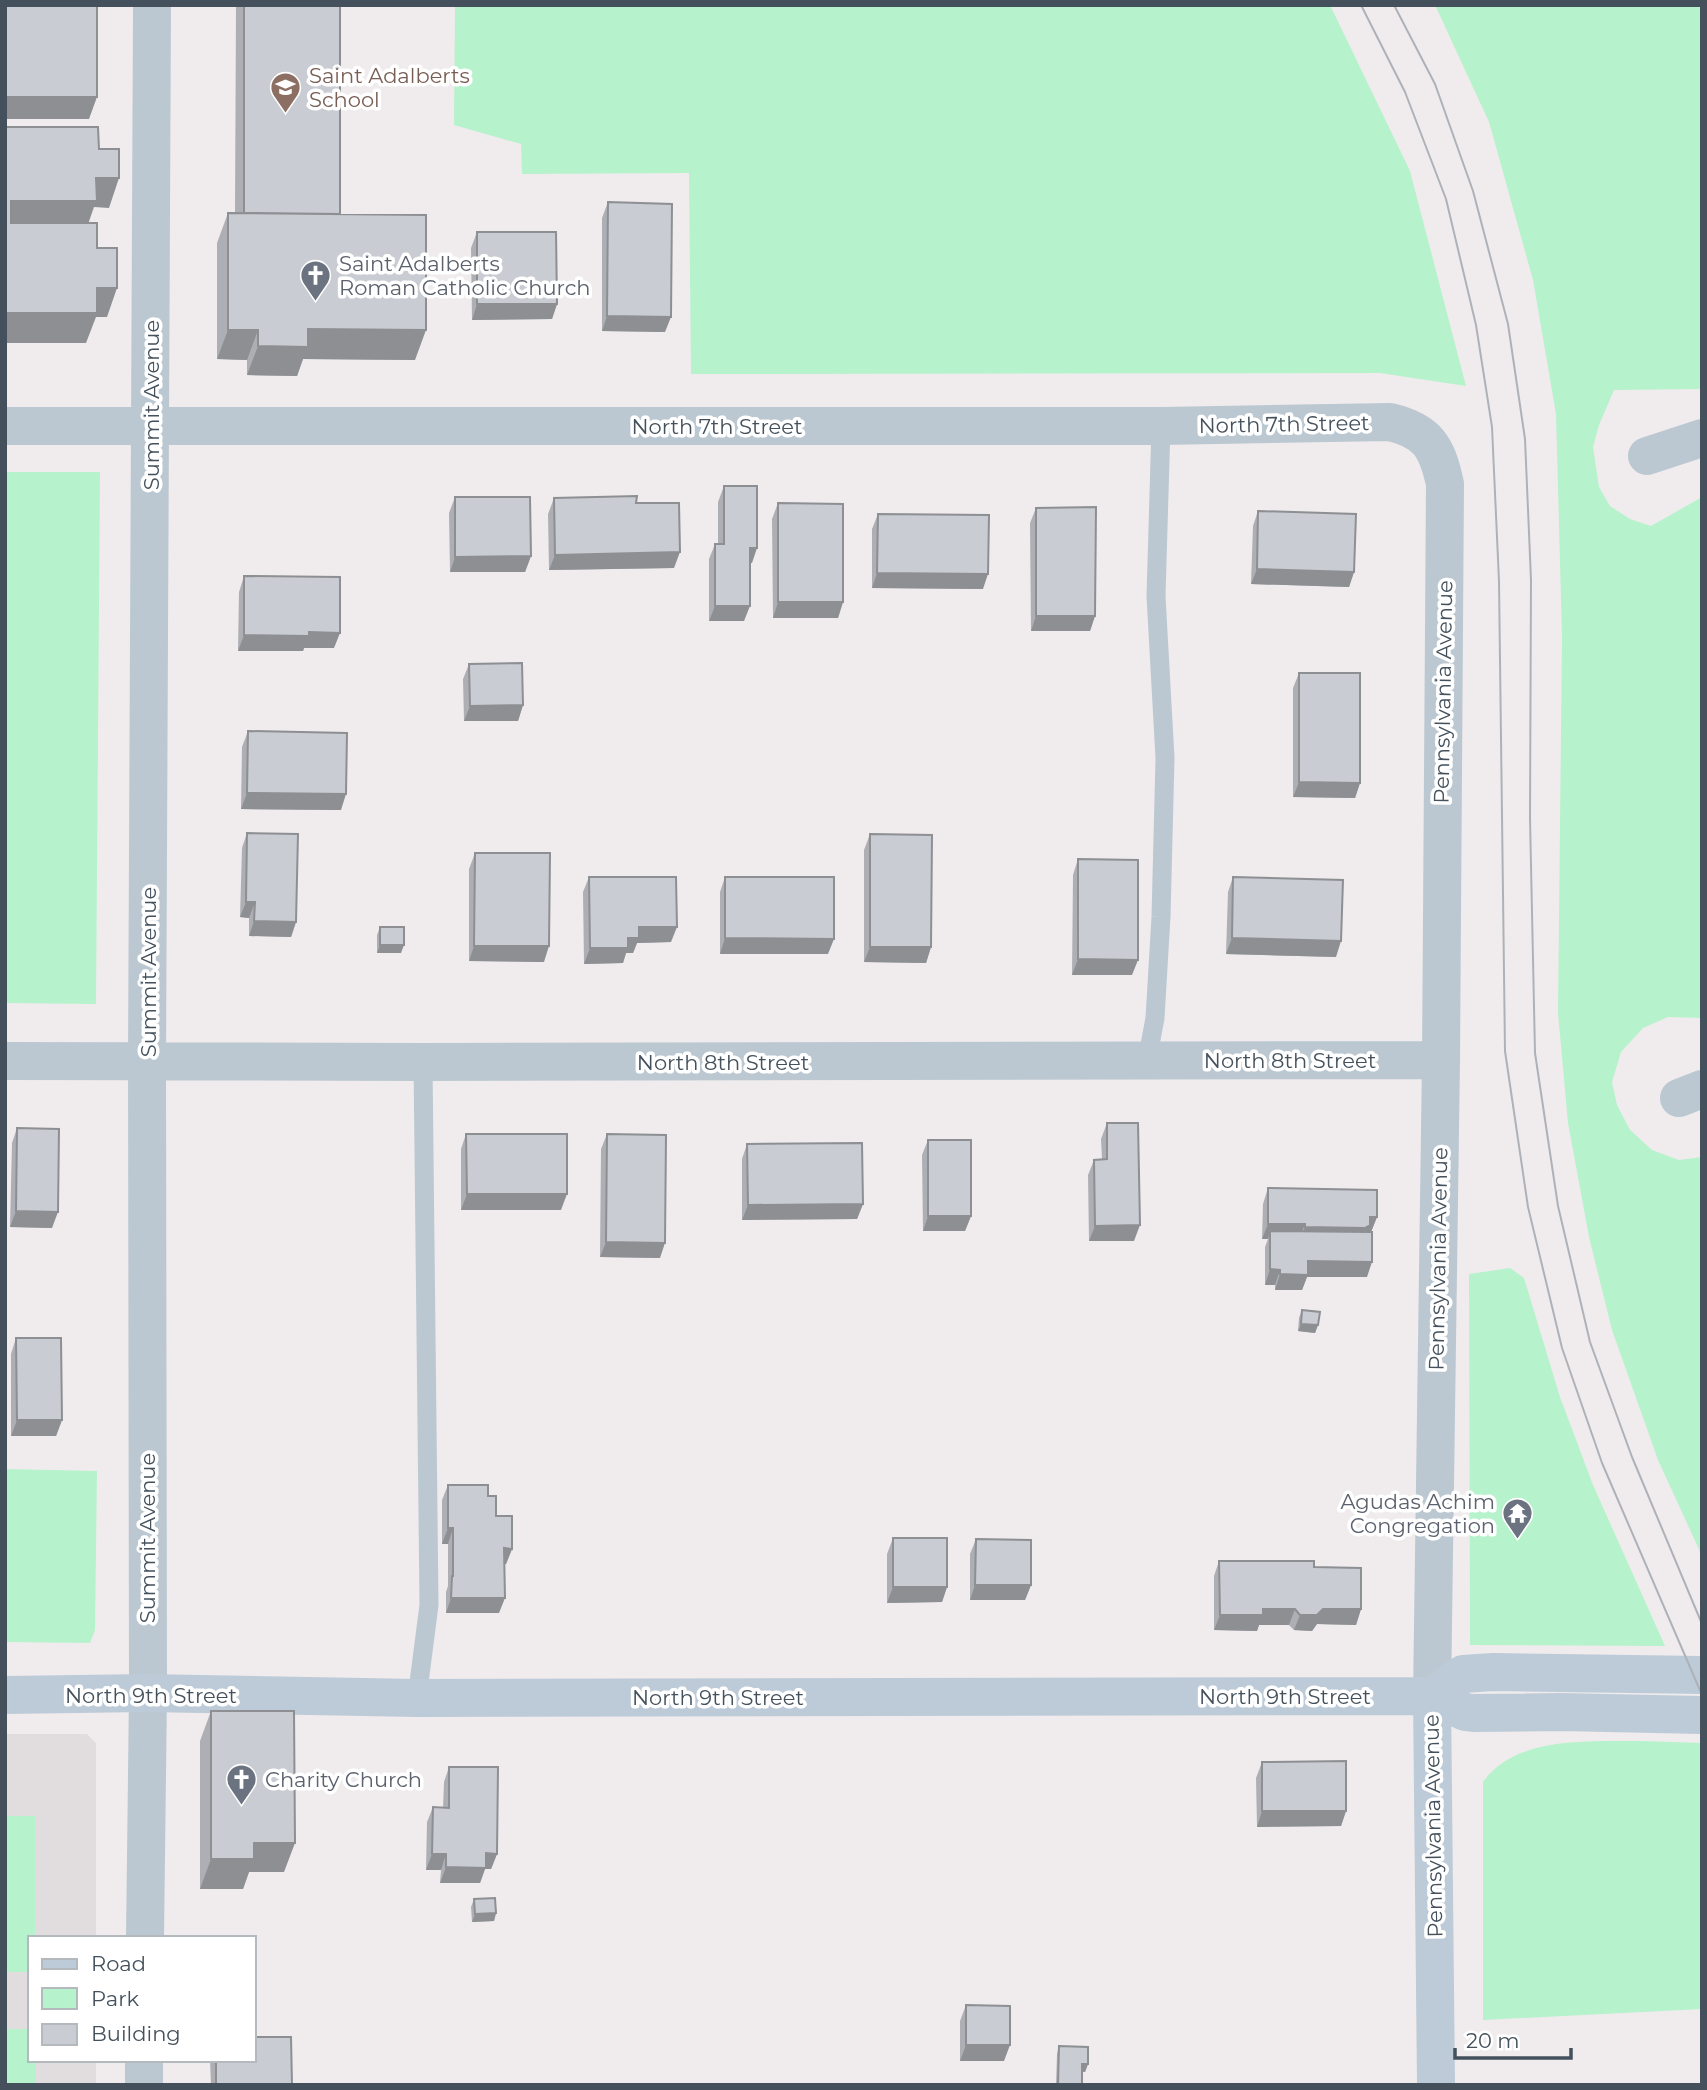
<svg xmlns="http://www.w3.org/2000/svg" width="1707" height="2090" font-family="Montserrat,sans-serif">
<style>
.education{fill:#e1ddde}
.green{fill:#b6f2cc}
.lines{fill:none;stroke-linecap:round;stroke-linejoin:round}
.lane{stroke:#bcc8d1;stroke-width:19}
.street{stroke:#bcc8d1;stroke-width:38}
.secondary{stroke:#bdcbd8;stroke-width:38}
.tram{stroke:#aeb2b8;stroke-width:2}
.wall{fill:#adafb5}
.shaded-wall{fill:#8d8f93}
.building{fill:#c9ccd2;stroke:#8d8f93;stroke-width:2}
.labels{text-anchor:middle;dominant-baseline:central;stroke-width:7;stroke-linejoin:round;paint-order:stroke}
.education-label{font-size:21px;fill:#785e54;stroke:#fff;text-anchor:start}
.worship-label{font-size:21px;fill:#5b616d;stroke:#fff;text-anchor:start}
.street-label{font-size:21px;fill:#44515c;stroke:#fff}
</style>
<rect width="100%" height="100%" fill="#f0eced"/>
<path class="education" d="M5 1734H87L96 1743V1938H30V2060H96V2085H5Z"/>
<path class="green" d="M455 5H1330L1410 171 1466 386 1380 373 691 374 689 173 522 174 521 144 454 125Z
M1435 5H1702V389L1614 390 1599 425 1593 447 1599 487 1610 506 1630 519 1651 526 1702 497V1018L1668 1017 1643 1028 1621 1052 1612 1082 1617 1105 1630 1130 1652 1150 1679 1160 1702 1157V1556L1658 1460 1612 1330 1589 1237 1568 1123 1558 1013 1562 637 1556 414 1533 280 1489 122Z
M5 472H100L96 1004 5 1003Z
M1510 1268 1524 1278 1560 1397 1593 1485 1665 1646 1470 1645 1469 1274Z
M5 1469 97 1471 95 1630 90 1643 5 1642Z
M1642 1741 1702 1743V2009L1483 2020V1782C1516 1735 1591 1742 1642 1741Z
M5 1816H35V1938H30V1972H5Z
M5 2029H30V2060H36V2085H5Z"/>
<g class="lines">
<path class="lane" d="M1147 1061 1155 1018 1161 917 1165 758 1156 596 1161 426
M417 1698 429 1605 423 1062"/>
<path class="street" d="M5 426H1161L1390 422C1428 431 1437 447 1445 484L1441 1060 1432 1696
M1647 456 1702 438
M5 1061 423 1062 1441 1060
M1679 1098 1702 1089
M145 1938 148 1693 147 1062 152 5
M144 2085V2060"/>
<path class="secondary" d="M5 1695 148 1693 417 1698 1432 1696 1465 1712 1473 1713 1561 1712 1702 1715
M1432 1696 1436 2085
M1432 1696 1463 1674 1493 1672 1702 1675"/>
<path class="tram" d="M1361 5 1405 92 1446 199 1476 325 1492 427 1499 581 1505 1051 1528 1207 1562 1348 1602 1463 1702 1695
M1394 5 1435 84 1473 191 1508 324 1525 439 1531 580 1530 818 1535 1053 1558 1206 1590 1342 1632 1457 1702 1624"/>
</g>
<path class="wall" d="M236 5H340V214L415 360 303 359 297 376 247 375V360L217 359V243L228 213H235Z
M608 202 665 332 602 331V218Z
M477 232 557 304 552 319 472 320 471 248Z
M724 486 752 563H750L744 621H709V559L715 544H718V502Z
M455 497 531 556 525 572H450L449 513Z
M554 498 636 503 674 568 549 570 548 514Z
M778 503 843 602 838 618H773L772 519Z
M1036 508 1095 616 1090 631H1031L1030 523Z
M1258 511 1354 572 1349 587 1251 584 1253 526Z
M878 514 983 589 872 588V529Z
M244 576 334 648H304L303 651H238L239 592Z
M469 664 523 705 518 721H464L463 679Z
M1299 673 1360 783 1355 798 1293 797V688Z
M248 731 341 810 241 809 242 747Z
M247 833 296 922 291 937 249 936V918L240 917 242 848Z
M870 834 931 947 926 963 864 962V850Z
M475 853 544 962 469 961V869Z
M1078 859 1132 975H1072L1073 875Z
M589 877 671 942 637 943 633 953H626L623 963 584 964 583 892Z
M725 877 828 954H720V892Z
M1233 877 1336 957 1226 954 1228 892Z
M380 927 401 953H377V935Z
M1107 1123 1134 1241H1089L1088 1175 1094 1160 1102 1159 1101 1139Z
M17 1128 52 1228 10 1227 12 1143Z
M466 1134 561 1210H461V1149Z
M607 1134 660 1258 600 1257 601 1149Z
M928 1140 971 1216 965 1231H923L922 1155Z
M747 1144 863 1204 857 1219 742 1220V1159Z
M1268 1188 1377 1217 1371 1232 1367 1277H1307L1302 1290H1275V1285H1265V1247L1268 1239H1262L1263 1204Z
M1302 1310 1318 1325 1315 1333 1298 1331 1299 1318Z
M16 1338 62 1420 56 1436H11V1354Z
M448 1485 488 1496 512 1549 506 1564H504L499 1613H446V1592L448 1586V1544H442V1500Z
M893 1538 947 1587 942 1602 887 1603V1554Z
M976 1539 1031 1585 1025 1600H970V1554Z
M1219 1561 1314 1567 1361 1609 1356 1625 1317 1624 1312 1631 1294 1630 1289 1625H1259L1257 1631 1214 1630V1576Z
M211 1711 284 1872H249L243 1889H200V1741Z
M1262 1762 1346 1811 1341 1826 1257 1827 1256 1778Z
M449 1767 497 1854 491 1869H485L480 1883H440L441 1870H426L427 1822 433 1807 443 1808 444 1782Z
M474 1899 496 1913 494 1921 472 1922 471 1907Z
M966 2005 1004 2061H960V2021Z
M1059 2046 1088 2064 1085 2072H1082V2085H1056L1057 2054Z
M210 2060H254L292 2085H211Z"/>
<path class="shaded-wall" d="M5 97H97L89 119H5Z
M96 178H119L109 208 94 207 86 230H5L11 201Z
M97 288H117L107 317H96L86 343H5V313Z
M477 304H557L552 319 472 320Z
M607 316 671 317 665 332 602 331Z
M308 329 426 330 415 360 303 359 297 376 247 375 258 346Z
M228 330H258L247 360 217 359Z
M750 548H757L752 563H744Z
M680 552 674 568 549 570 555 555Z
M531 556 525 572H450L455 557Z
M1257 569 1354 572 1349 587 1251 584Z
M877 573 988 574 983 589 872 588Z
M778 602H843L838 618H773Z
M715 606H750L744 621H709Z
M1036 616H1095L1090 631H1031Z
M309 632 340 633 334 648H304L303 651H238L244 635Z
M523 705 518 721H464L470 706Z
M1299 782 1360 783 1355 798 1293 797Z
M247 793 346 794 341 810 241 809Z
M246 902H255L249 918 240 917Z
M254 921 296 922 291 937 249 936Z
M639 927H677L671 942 637 943 633 953H626L623 963 584 964 590 948Z
M725 938 834 939 828 954H720Z
M1232 938 1341 941 1336 957 1226 954Z
M380 945H404L401 953H377Z
M474 946H549L544 962 469 961Z
M870 947H931L926 963 864 962Z
M1078 959 1138 960 1132 975H1072Z
M467 1194H567L561 1210H461Z
M863 1204 857 1219 742 1220 748 1205Z
M16 1211 58 1212 52 1228 10 1227Z
M928 1216H971L965 1231H923Z
M1370 1217H1377L1371 1232 1299 1243 1305 1227Z
M1268 1224H1305L1299 1240 1270 1231 1268 1239H1262Z
M1140 1225 1134 1241H1089L1095 1226Z
M606 1242 665 1243 660 1258 600 1257Z
M1308 1261 1372 1262 1367 1277H1307L1302 1290H1275L1280 1274Z
M1270 1269 1280 1270 1275 1285H1265Z
M1301 1324 1318 1325 1315 1333 1298 1331Z
M17 1420H62L56 1436H11Z
M448 1528H453L448 1544H442Z
M504 1548 512 1549 506 1564H498Z
M975 1585H1031L1025 1600H970Z
M893 1587H947L942 1602 887 1603Z
M451 1598H505L499 1613H446Z
M1263 1609H1295L1289 1625H1259L1257 1631 1214 1630 1220 1615Z
M1323 1609H1361L1356 1625 1317 1624 1312 1631 1294 1630 1300 1615Z
M1262 1811H1346L1341 1826 1257 1827Z
M254 1843H295L284 1872H249L243 1889H200L211 1859Z
M486 1853 497 1854 491 1869H485L480 1883H440L446 1867Z
M432 1854H446L441 1870H426Z
M496 1913 494 1921 472 1922 475 1914Z
M966 2045H1010L1004 2061H960Z
M1082 2064H1088L1085 2072 1079 2071Z"/>
<path class="building" d="M5 5H97V97H5Z
M244 5H340V214L244 213Z
M6 127H98L99 149H119V178H96L97 201H11V223H97V248H117V288H97V313H5Z
M608 202 672 204 671 317 607 316Z
M228 213 426 215V330L308 329V347L258 346V330H228Z
M477 232H556L557 304H477Z
M724 486H757V548H750V606H715V544H724Z
M637 496 636 503H679L680 552 555 555 554 498Z
M455 497H530L531 556 455 557Z
M778 503 843 504V602H778Z
M1096 507 1095 616H1036V508Z
M1258 511 1356 514 1354 572 1257 569Z
M878 514 989 515 988 574 877 573Z
M244 576 340 577V633L309 632V636L244 635Z
M522 663 523 705 470 706 469 664Z
M1299 673H1360V783L1299 782Z
M248 731 347 733 346 794 247 793Z
M247 833 298 834 296 922 254 921 255 902H246Z
M870 834 932 835 931 947H870Z
M475 853H550L549 946H474Z
M1078 859 1138 860V960L1078 959Z
M589 877H676L677 927H639V938H628V948H590Z
M725 877H834V939L725 938Z
M1233 877 1343 880 1341 941 1232 938Z
M380 927H404V945H380Z
M1107 1123H1138L1140 1225 1095 1226 1094 1160 1107 1159Z
M17 1128 59 1129 58 1212 16 1211Z
M466 1134H567V1194H467Z
M607 1134 666 1135 665 1243 606 1242Z
M928 1140H971V1216H928Z
M862 1143 863 1204 748 1205 747 1144Z
M1268 1188 1377 1190V1217H1370V1225L1365 1228 1305 1227V1224H1268Z
M1270 1231 1372 1232V1262L1308 1261V1275L1280 1274V1270L1270 1269Z
M1302 1310 1320 1312 1318 1325 1301 1324Z
M16 1338H61L62 1420H17Z
M448 1485H488V1496H496V1516H512V1549L504 1548 505 1598H451L452 1576H453V1528H448Z
M893 1538H947V1587H893Z
M976 1539 1031 1540V1585H975Z
M1219 1561H1314V1567L1361 1568V1609H1323L1317 1615H1300L1295 1609H1263V1615H1220Z
M211 1711H294L295 1843H254V1859H211Z
M1346 1761V1811H1262V1762Z
M449 1767H498L497 1854 486 1853V1868L446 1867V1854H432L433 1807 449 1808Z
M495 1898 496 1913 475 1914 474 1899Z
M966 2005 1010 2006V2045H966Z
M254 2037H291L292 2085H216V2060H254Z
M1059 2046 1088 2047V2064H1082V2085H1058Z"/>
<defs>
<symbol id="school-pin" viewBox="-11 -11 22 30"><path d="M0 17L-7.5 6A9.5 9.5 0 1 1 7.5 6Z" fill="#8d6e63" stroke="#fff"/><path d="M0-5L7-2L0 1L-7-2ZM-4 1L0 2.5L4 1V4Q0 6-4 4Z" fill="#fff"/></symbol>
<symbol id="church-pin" viewBox="-11 -11 22 30"><path d="M0 17L-7.5 6A9.5 9.5 0 1 1 7.5 6Z" fill="#6b7280" stroke="#fff"/><path d="M-1.2-6h2.4v3.5h3.3v2.4h-3.3V6h-2.4V-.1h-3.3v-2.4h3.3Z" fill="#fff"/></symbol>
<symbol id="temple-pin" viewBox="-11 -11 22 30"><path d="M0 17L-7.5 6A9.5 9.5 0 1 1 7.5 6Z" fill="#6b7280" stroke="#fff"/><path d="M0-6L5-2H3V0L6.5 2.5H4V6H1.5V3h-3V6H-4V2.5H-6.5L-3 0V-2H-5Z" fill="#fff"/></symbol>
</defs>
<g fill-rule="evenodd">
<use href="#school-pin" x="268" y="70" width="35" height="47"/>
<use href="#church-pin" x="298" y="258" width="35" height="47"/>
<use href="#temple-pin" x="1500" y="1496" width="35" height="47"/>
<use href="#church-pin" x="224" y="1762" width="35" height="47"/>
</g>
<g class="labels">
<g class="education-label">
<text x="309" y="75">Saint Adalberts<tspan x="309" dy="24">School</tspan></text>
</g>
<g class="worship-label">
<text x="339" y="263">Saint Adalberts<tspan x="339" dy="24">Roman Catholic Church</tspan></text>
<text x="1495" y="1501" text-anchor="end">Agudas Achim<tspan x="1495" dy="24">Congregation</tspan></text>
<text x="265" y="1779">Charity Church</text>
</g>
<g class="street-label">
<text transform="translate(151 405) rotate(-90)">Summit Avenue</text>
<text transform="translate(1284 424) rotate(-1)">North 7th Street</text>
<text x="717" y="426">North 7th Street</text>
<text transform="translate(1443 692) rotate(-89)">Pennsylvania Avenue</text>
<text transform="translate(148 972) rotate(-90)">Summit Avenue</text>
<text x="1290" y="1060">North 8th Street</text>
<text x="723" y="1062">North 8th Street</text>
<text transform="translate(1438 1259) rotate(-89)">Pennsylvania Avenue</text>
<text transform="translate(147 1538) rotate(-90)">Summit Avenue</text>
<text x="151" y="1695">North 9th Street</text>
<text x="1285" y="1696">North 9th Street</text>
<text x="718" y="1697">North 9th Street</text>
<text transform="translate(1433 1826) rotate(-91)">Pennsylvania Avenue</text>
</g>
</g>
<rect width="1707" height="2090" fill="none" stroke="#44515c" stroke-width="14"/>
<rect x="28" y="1936" width="228" height="126" fill="#ffffff" stroke="#b4b9be" stroke-width="2"/>
<rect x="42" y="1959" width="35" height="10" fill="#bdcbd8" stroke="#b4b9be" stroke-width="2"/>
<text x="91" y="1971" font-size="21" fill="#44515c">Road</text>
<rect x="42" y="1988" width="35" height="21" fill="#b6f2cc" stroke="#b4b9be" stroke-width="2"/>
<text x="91" y="2006" font-size="21" fill="#44515c">Park</text>
<rect x="42" y="2024" width="35" height="21" fill="#c9ccd2" stroke="#b4b9be" stroke-width="2"/>
<text x="91" y="2041" font-size="21" fill="#44515c">Building</text>
<path d="M1455 2048v10h116v-10" fill="none" stroke="#44515c" stroke-width="3.5"/>
<text x="1466" y="2048" font-size="21" fill="#44515c" stroke="#ffffff" stroke-width="5" paint-order="stroke">20 m</text>
</svg>
